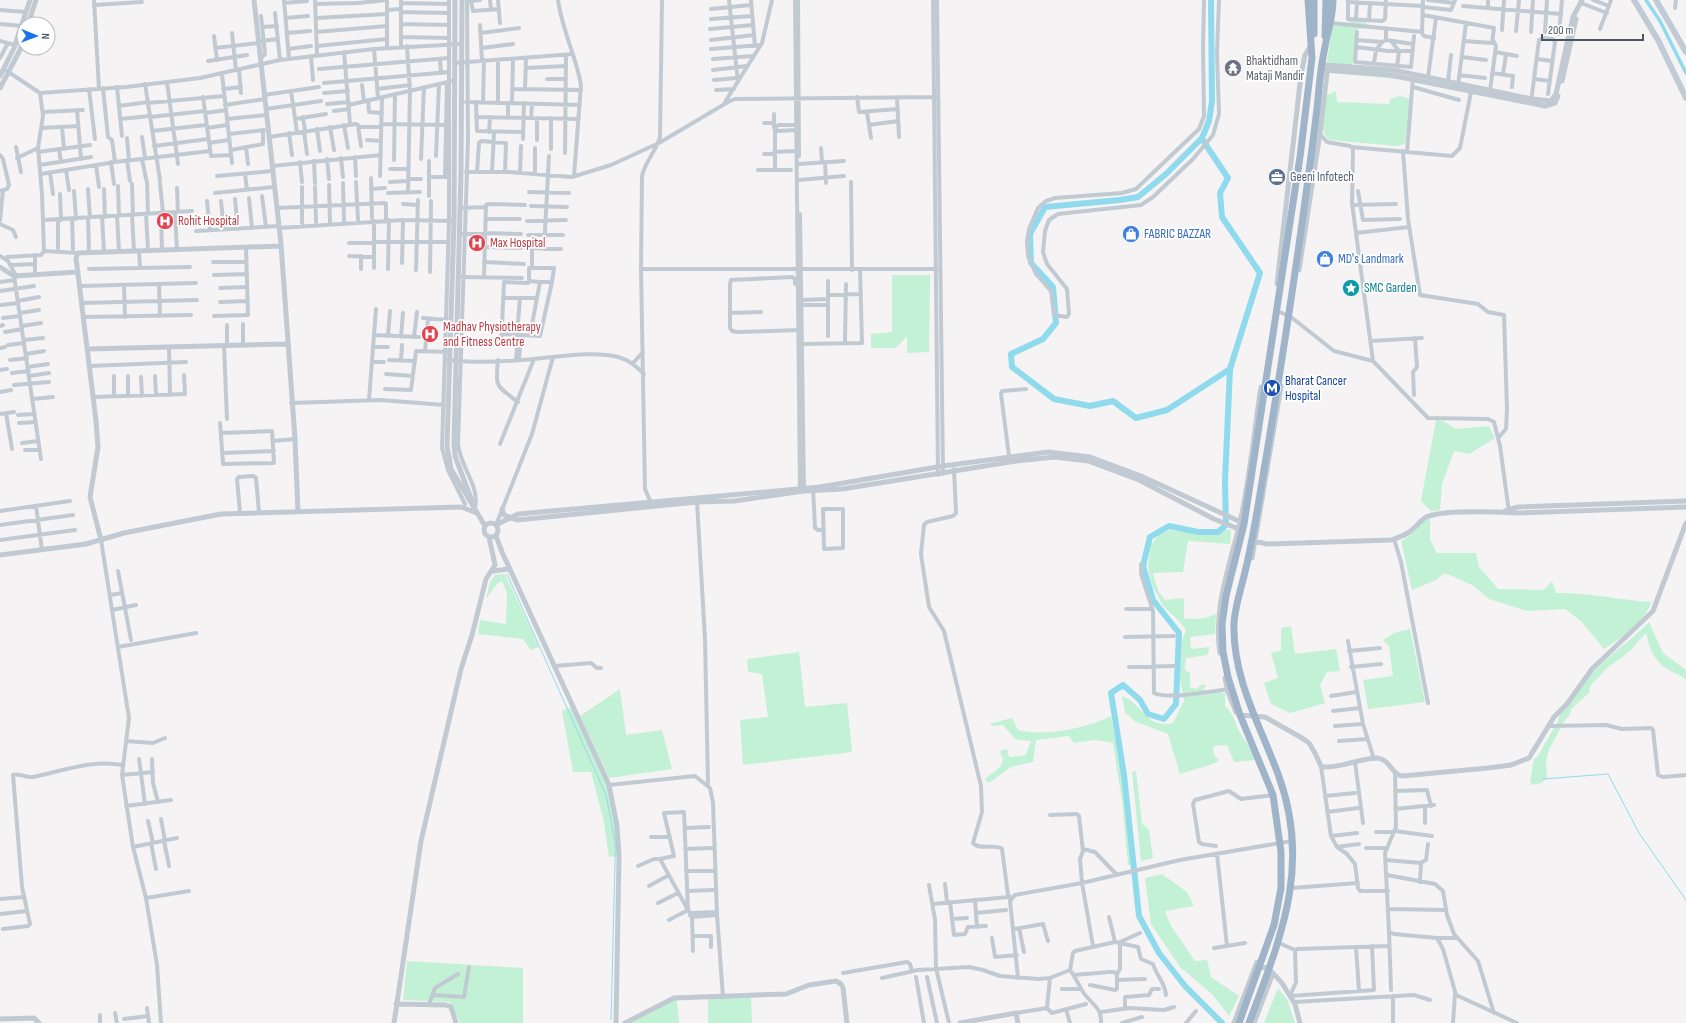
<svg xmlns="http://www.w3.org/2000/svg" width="1686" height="1023" font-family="'Sofia Sans Condensed',sans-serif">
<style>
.green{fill:#c3f1d5}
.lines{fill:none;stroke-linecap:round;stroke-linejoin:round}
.stream{stroke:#90daee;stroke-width:1}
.canal{stroke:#90daee;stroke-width:3.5}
.river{stroke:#90daee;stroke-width:6}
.minor{stroke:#c1cad2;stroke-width:4}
.tertiary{stroke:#c1cad2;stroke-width:5}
.secondary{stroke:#c1cbd6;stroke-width:6}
.trunk{stroke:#9fb4c9;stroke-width:7}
.labels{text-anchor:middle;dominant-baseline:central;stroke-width:3.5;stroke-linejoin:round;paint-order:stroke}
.worship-label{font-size:13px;fill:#5b616d;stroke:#fff;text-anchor:start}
.service-label{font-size:13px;fill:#4e5e75;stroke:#fff;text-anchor:start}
.health-label{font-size:13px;fill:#be3a42;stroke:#fff;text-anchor:start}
.shop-label{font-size:13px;fill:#366cbe;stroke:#fff;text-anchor:start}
.culture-label{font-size:13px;fill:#0d838f;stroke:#fff;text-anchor:start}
.transit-label{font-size:13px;fill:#164399;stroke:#fff;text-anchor:start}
</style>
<rect width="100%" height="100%" fill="#f5f3f3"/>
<path class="green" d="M1349 20 1366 21 1367 28 1357 29 1352 68 1398 72 1397 79 1331 73 1327 61 1333 25 1348 26Z
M1336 91 1337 102 1389 104 1390 99 1400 96 1411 99 1405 144 1397 146 1330 140C1317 131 1324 108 1327 95Z
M892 275H930L929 352 907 353V336L896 348H871V334L892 332Z
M1436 420 1443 421 1456 429 1489 426 1495 438 1469 454 1454 451 1442 484 1440 510 1431 511 1421 501Z
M1430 518V540L1437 553H1476L1479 567 1498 589 1544 590 1552 581 1556 593C1588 592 1619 600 1651 602 1648 618 1618 641 1604 649L1581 621 1565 609 1528 611 1489 599 1474 586 1450 575 1443 574 1436 580 1412 590 1401 541C1415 534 1418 524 1430 518Z
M1225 529 1231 530 1230 544 1188 541 1183 572 1153 573 1158 591 1165 600 1184 598V618C1196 620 1205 619 1216 614L1215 634 1190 637 1191 649 1210 647 1207 655 1186 658 1185 670 1190 673V687L1196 689 1203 684 1206 686 1203 690 1225 693V706C1235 716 1234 721 1239 731 1245 741 1252 749 1255 760L1234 762 1227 745 1213 746 1214 755 1219 760C1214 766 1189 770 1180 774L1168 734 1134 721 1125 712 1122 696C1142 702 1146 730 1173 723L1184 701 1180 678 1182 640 1186 630 1179 621 1163 606 1152 585 1148 567 1151 545 1158 535 1170 530 1203 535 1219 534Z
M505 574 539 647 531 650 523 639 478 634 480 620 506 624 507 593 502 581 497 584 486 599 490 582 495 575Z
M1649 622 1663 653 1686 670V680C1682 676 1677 674 1672 672 1657 664 1649 652 1647 635L1645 634 1630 651 1606 669 1591 685 1589 693 1571 709 1570 715C1563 721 1562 725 1558 733 1547 753 1545 754 1547 778L1541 783 1532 785 1530 781 1534 759 1538 756 1558 721 1560 713C1573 697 1585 679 1600 665 1616 650 1634 638 1649 622Z
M1291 626 1295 654 1336 649 1340 671 1327 672 1320 685 1325 703 1290 713 1271 704 1264 683 1278 678 1271 653 1281 650V628Z
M1410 629 1425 702 1368 709 1363 680 1393 676 1389 646 1383 640 1394 633Z
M799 652 805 707 847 703 852 752 743 765 740 720 768 717 762 674 748 672 747 659Z
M620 689 626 735 662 730 672 769 609 778 580 716Z
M571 707 607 785 615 826 617 856 609 857 604 822 591 772H573L562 711Z
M1111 716 1124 786 1131 865H1128L1122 801 1113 743 1095 740 1074 743 1069 736 1036 740 1033 762 1011 767 989 783 985 779 1000 767 1003 760 1000 751 1007 749 1009 757 1026 755 1031 741 1015 739 1003 725 993 726 989 724 1012 718 1018 730C1044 737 1087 728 1111 716Z
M1136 771 1142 823 1149 830 1153 858 1141 861 1132 772Z
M1162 874 1187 892 1194 906 1165 911 1171 926 1195 961 1207 960 1211 977 1239 996 1229 1016 1212 994 1180 967 1151 924 1145 878Z
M407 961 523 968V1023H460L450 1002 403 1000Z
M1278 988 1287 999 1295 1023H1264Z
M751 997 752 1023H708V999Z
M671 1000H677L679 1023H630Z"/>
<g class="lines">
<path class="stream" d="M507 574 606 795 615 841V863L611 1020
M1543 779 1608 774 1639 833 1686 900"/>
<path class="canal" d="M1646 0 1660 21 1686 73"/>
<path class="river" d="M1211 0 1212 101 1209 121 1202 138 1166 174 1138 197 1120 200 1045 207 1030 234 1031 263 1053 287 1056 323 1043 339 1011 354 1012 367 1054 399 1090 406 1113 401 1136 418 1167 410 1230 369 1225 481 1226 525 1218 532H1198L1169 526 1150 537 1143 566 1153 600 1179 633 1176 704 1164 719 1148 714 1140 700 1123 685 1111 693 1124 775 1139 916 1159 953 1185 986 1222 1023
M1202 139 1228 178 1220 193 1222 217 1260 273 1230 369"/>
<path class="minor" d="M94 0 99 89
M284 0 289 59
M315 0 317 55
M449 0V221L442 448 448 470 465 504
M467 0 468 140 458 444C460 467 480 485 475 508
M490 0 491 10
M498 0 500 23
M558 0C562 30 576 56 581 85L574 176
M729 0 738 82
M751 0 755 46
M795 0 800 492
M798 0 799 156
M933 0 938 475
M937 0 943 474
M1204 0 1203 46 1204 116 1199 129 1136 189 1122 193 1055 198 1046 201 1038 208 1029 229 1027 241 1028 256 1036 274 1051 291 1054 315 1067 317 1069 314 1067 289 1047 264 1043 252 1045 231 1049 220 1058 214 1141 205 1153 197 1193 159 1213 135 1219 114 1217 53 1219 0
M1348 0V19L1382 21 1385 19 1386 0
M1423 0 1422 33 1424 36 1434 38
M1428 0 1454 3
M1593 0 1609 6
M470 1 480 0
M471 1 473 11 499 9
M1348 2 1423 6
M284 3 307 1
M401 3 449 4
M1581 3 1607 13
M315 4 358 3 387 0
M94 5 142 2
M1463 6 1561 14
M1423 7 1451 10 1455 0
M1488 8V0
M1675 8 1676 0
M711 9 751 5
M0 10 26 12
M387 10 401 9
M401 12 449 13
M275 13 280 60
M1423 15 1494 28 1492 43 1464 41
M286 18 308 16
M316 18 387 14
M711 19 752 16
M1356 19 1357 2
M1369 20 1370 3
M1331 23 1422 32
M0 24 22 26
M401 24 449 25
M480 25 482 61
M262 27 277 26
M710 29 753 25
M1600 29 1611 0
M1502 30 1504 0
M1516 31 1519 0
M316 32 387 26
M1357 32 1355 62 1411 67 1414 36
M1531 32 1533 0
M1545 32 1547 0
M232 33 236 70
M287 33 310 31
M481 33 519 28
M1559 34 1562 0
M214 36 217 60
M401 37 449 38
M711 40 754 35
M1357 40 1382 42 1386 40 1413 44
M1386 40V28
M0 41 15 45
M261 41 278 39
M1391 41 1399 51 1397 67
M317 46 387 39
M401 46V0
M407 46 410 91 408 192
M387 47V0
M1356 47 1388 51H1413
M215 48 258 43
M482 48 513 44
M288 49 311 46
M374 49 378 98
M711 49 760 45
M344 52 350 124
M1495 52 1517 56
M311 56 313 80
M1462 57 1486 60
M0 58 8 43
M260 59 265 54 261 16
M440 59 441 73
M713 59 753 56
M1537 59 1552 61
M208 61 247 55
M454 63 573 54
M1374 63 1376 50 1382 42
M526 68 566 66
M319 69 449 58
M239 70 241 93
M713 70 747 66
M7 71 40 93 126 87 200 78 280 60 374 49 462 44
M1492 73 1513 76 1512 87
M222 74 232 163
M1503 74 1506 54
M1459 75 1485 78
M1428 77 1436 18
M547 79H566
M1534 79 1550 81
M714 80 737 78
M167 82 178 164
M1448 82 1451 55
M324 83 449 72
M145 84 160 180
M362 85 364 101
M1458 85 1466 23
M117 87 122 136
M1413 87 1459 100
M103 88 108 137 112 140 115 162
M89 89 95 139
M223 89 241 87
M377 89 410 85
M512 89 581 90
M525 89 526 58
M716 90 734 89
M291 91 297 132
M1490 91 1496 46 1493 40
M324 93 348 91
M264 95 319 87
M203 97 211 156 231 155
M857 97 859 112 898 109
M897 97 899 137
M368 100 369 112 382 113
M466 102 580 105
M476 102 477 131 523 132
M483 102 484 60
M725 102 762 43 772 0
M1531 102 1539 40 1543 38 1553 39 1555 42 1548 94
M148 103 224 96
M498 103V60
M512 103 513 59
M327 104 349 102
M225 105 265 99
M349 105 452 81
M119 106 148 102
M266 109 321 101
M77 110 81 159
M334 111 349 109
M43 112 83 110
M867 112 871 138
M205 113 226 110
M150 117 205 111
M303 117 305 131
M476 117 579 119
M508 117V103
M531 118 532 104
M120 119 150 116
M227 119 266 115
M295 119 326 114
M764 123H774V128
M774 123V114
M381 124 447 125
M344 125 348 148
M869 125 898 121
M62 127 64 149
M330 127 334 150
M359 127H381
M42 128 78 126
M207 128 227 125
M775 128V170H791
M775 128 778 131 796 130
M775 128 778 125H796
M317 129 320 151
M152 131 206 125
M304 131 307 154
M489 132 490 117
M289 133 292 155
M229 134 264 130
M1320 134 1327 142 1350 146 1353 149 1352 203 1373 361
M142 137 145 158
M269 137 356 124 358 125 361 146
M127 138 129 160
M523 139 524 103
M367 140 381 141
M537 140V118
M209 143 229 140
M154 146 208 139
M16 147 21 172
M246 147 248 164
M1351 147 1452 156 1460 148 1471 92
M821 148 822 162
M59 149 61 162
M551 149V118
M231 150 263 144V130
M1403 151 1408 219 1420 295 1478 304 1488 312 1504 315 1507 410 1506 429 1498 438
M38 152 90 145
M774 152 796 151
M1407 152 1413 78
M565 153 566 55
M764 154H774
M0 155 3 159 9 185 7 189 0 191
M436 156 439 84
M355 157 356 176
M17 158 38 148
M341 158 343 177
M142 159 146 179
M327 159 329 179
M421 159 424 87
M127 160 130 181
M394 160 395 94
M314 161 315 183
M111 162 114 184
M300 162 302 182
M825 162 826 183
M799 164 844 161
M40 165 91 157
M96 165 99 187
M272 166 381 155
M390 169H408
M66 170 69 190
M758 170H775
M50 172 53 194
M466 172H509L572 177 611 165 659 143 728 102 735 99 938 97
M477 172 479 143 481 141 506 143 505 172
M492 172 494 132
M520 173 521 146
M41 174 115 162 210 151
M245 174 247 190
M535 174V148
M217 176 272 171
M380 176 382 97
M429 177H447
M445 177 447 82
M371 178 372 218
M408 179H421
M799 180 844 176
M147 181 148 214
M356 182 358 220
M390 182 408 181
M851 182 852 270
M160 183 163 213
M343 183 344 221
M132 184 133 215
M329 185 330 222
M118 186 119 216
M302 187V223
M315 187 316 222
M177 188 178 212
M88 189 90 218
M104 189 105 217
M371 189 385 188
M74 191 76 219
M1358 191 1363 220 1400 219
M529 192 569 193
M215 193 274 187
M388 193 420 192
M60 194 61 220
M262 196 266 227
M429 196V161
M249 198 252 228
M235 199 238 229
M207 201 210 230
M221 201 224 229
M403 204 418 205
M1352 205 1396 204
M531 206 567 207
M277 208 385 203 386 204V221
M462 208 486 207
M161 213 162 250
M175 213 177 250
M146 214 148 250
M800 214 804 490
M132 215 134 251
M117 216 119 251
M102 217 104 252
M88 218 89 252
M58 219V248
M72 219 73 249
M486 219H520
M0 220 3 190
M43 220 192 211
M527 221 566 220
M0 224 13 230 16 237
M279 228 403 220 451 221
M196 231 279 226
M485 233 521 234
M1356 233 1409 227
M461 234H485
M528 235H563
M374 242H448
M349 243H374
M485 247 521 248
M526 248 561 249
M532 248V265
M544 249 549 156
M44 251 78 253
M139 251 140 268
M35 255V274
M0 256 8 261 16 276
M349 256 374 257
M7 257 41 255 44 251 42 194 38 148 43 116 40 93
M213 262H246
M484 262 524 264
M402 263 403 220
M11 265 35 264
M374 268V221
M89 269 190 267
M361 269V256
M388 269 389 220
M641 269H937
M416 270 418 200
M430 272 431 201
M214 275 247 274
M14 276 41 459
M460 277 522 278
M484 277 486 205 488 204 525 205
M828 281V336
M0 282 15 280
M159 284 160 316
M795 284V279L792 277 731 280 730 284V328L732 331 737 332 800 330
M124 285 125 317
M80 286 196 283
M220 288 247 287
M0 291 34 286
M828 295 861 294
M503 298H537
M802 300 828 299
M18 301 39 297
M220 302 248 301
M82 303 197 300
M1 305 18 303
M802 305H828
M1275 310 1291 317 1334 351 1373 361 1428 418 1488 419 1494 422 1500 446 1509 512
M20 313 39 310
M730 313 761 312
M214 316 248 315 246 247
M84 317 191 315
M3 318 20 316
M423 318 447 320
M243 324V345
M0 326 3 325
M22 326 41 323
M5 332 22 329
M502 334 540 336 552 282
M374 335 419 337
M517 335 520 298
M530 335 540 282H552L554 268H529V281L540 282
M388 336 390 311
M401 337 403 313
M414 337 417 312
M24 340 43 338
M1371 341 1422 338
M845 343 846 284
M802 344 862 343 860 270
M8 345 24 343
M501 345 504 282 528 283 529 281
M224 346 227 419
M227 346V325
M169 347 170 395
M373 347H388
M0 348 5 347
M425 351 428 319
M26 354 44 351
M519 359 521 335
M10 360 27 358
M389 360 415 361
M401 360 402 345
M448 360C481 364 518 361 552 357 572 355 598 352 618 357 629 360 636 366 644 374
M498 360C495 388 496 385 518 402
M516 360 518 335
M372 362H384
M633 363 643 352
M90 366 186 362
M28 367 48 364
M0 370 7 369
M12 373 29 371
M386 374 413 376
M29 376 49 373
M114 376V396
M128 376V396
M155 376 156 395
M141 377 142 396
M14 385 49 382
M385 389 411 390 416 351 449 352
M0 392 11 390
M1414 395 1413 372 1417 367 1415 338
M93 397 185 394 184 375
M33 399 53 397
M369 400 376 309
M291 403 381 400 444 405
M6 413 12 449
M0 414 14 412
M18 415 35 414
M19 423 36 422
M220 423C221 436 222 450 223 463V464L274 463 272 431 221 433
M273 441 295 439
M22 443 38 441
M500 444 534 359
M25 450H40
M222 453 274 451
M1009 456 1001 394 1002 391 1026 389
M954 469 956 513 953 516 927 522 924 525 921 554 929 607 944 631 981 786 982 812 973 843C979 851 995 843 1002 849L1008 895 1011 898
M813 488 815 528 818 530H824
M697 502 705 639 708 784
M652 505 645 489 641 269 642 176C645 161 656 152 660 137L662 0
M36 506 42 550
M823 509H843V548L824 549Z
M0 511 70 501
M240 512 237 479 239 477 253 476 256 478 259 512
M0 525 73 515
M496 525 532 434 553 357
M1394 539 1401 562 1428 703
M0 540 75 530
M101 540 129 718 122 775 133 847 146 898 157 965 161 1023
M1141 564V574L1153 611 1154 693C1168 700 1212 691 1229 689
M118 571 131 640
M110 595 122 593
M1126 609H1152
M112 610 136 605
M1125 637 1174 636
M1348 641 1363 724 1374 759
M118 647 196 633
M1349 651 1380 648
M554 666 591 663 597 668H601
M1129 667 1175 666
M1351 667 1381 664
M1331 696 1356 692
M1333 711 1360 708
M1335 726 1363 724
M1549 726 1606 725 1622 729 1651 728 1653 730 1658 775 1663 777 1686 775
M126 741 153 743 165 738
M1339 741 1367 739
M139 759 145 804
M152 759 153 783 158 802
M1355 762 1363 823
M1321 766 1331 836 1337 847 1347 854 1355 864 1358 888 1360 891H1388
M1395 772 1396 827 1385 853 1389 932 1394 934 1437 938 1443 949 1456 995 1517 1023
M122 775 153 772
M609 785 695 776 710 788 713 803 717 915 723 997
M1395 791 1427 790 1431 806
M1325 796 1355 793
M126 806 171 800
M1395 809 1434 805
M1327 812 1358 808
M1050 815 1077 814 1079 816 1083 851 1080 859 1082 883 1093 946
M161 819 165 841
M148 821 153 843
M1425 823V806
M685 828 709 827
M1395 831 1432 836
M1376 832H1394
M1331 836 1357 833
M651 837H670
M164 841 169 866
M151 843 156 869
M1216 846 1202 844 1199 842 1193 804 1195 800 1229 791 1241 799 1273 795
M133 847 177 838
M1337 847 1359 844
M1366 848H1386
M685 849 712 848
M1083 849 1095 852 1117 875
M1217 854 1227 946
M1386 860 1421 863 1420 882
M1420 863 1426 860 1428 844
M638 866 654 859H660
M686 871H713
M1387 875 1435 884 1443 891 1447 915 1454 934 1478 961 1494 1013
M945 884 947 902
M929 885 935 920 936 968 949 1023
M649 886 669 875
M1292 888 1358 883
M687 891 713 890
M146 898 189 891
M0 899 24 897
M975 900 977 927
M950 902 954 935 965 934 968 927 986 926
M658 903 678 893
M933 904 1009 897
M1388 909 1446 910
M717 912 692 913 690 915 692 917 717 915
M976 913 1006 910
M0 914 27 911
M692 917 693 951
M1109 917 1115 942
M952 919 967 918
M669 920 688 910 660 859 674 856 664 813 684 812 688 910 691 914
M1019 928 1024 952
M3 929 28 926 30 924 22 887 13 775C19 773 26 778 33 777 62 771 93 759 122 765
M1015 929 1043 924 1048 941
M1389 932 1391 990
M693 936H711V947
M992 938 995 957 1017 955
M1437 938H1457
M1279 943 1295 950
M1372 946 1374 990 1290 996 1296 982 1295 950 1297 949 1389 946
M1356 947 1359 991
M1214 948 1245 943
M1070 970C1075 976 1078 984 1083 992 1091 1004 1102 1007 1101 1023
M843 973 907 962 910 964 912 971
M1117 974 1120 969V942L1140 933
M1074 975 1109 972H1114L1117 974V989L1115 990 1090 985
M916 977 924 1023
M927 977 937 1023
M882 978 918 970 969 967 983 970 1000 976 1039 979 1050 978 1070 970 1073 953 1075 951 1115 942 1138 947 1141 959 1153 964C1157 977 1165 982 1166 995
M1018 978 1010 901 1015 895 1082 883 1180 860 1292 841
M1117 980 1145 979
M1062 989H1081
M433 995 464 997 469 967
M1393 996V1023
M1294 1002 1414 995 1430 1000
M429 1004 435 988 458 974
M147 1008 149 1023
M1047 1008 1052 1013 1086 1004
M1066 1009 1070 1023
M1125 1009V997L1149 995 1152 989H1159
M1101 1012 1129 1008 1164 1010 1174 1007
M115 1013 117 1023
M1016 1013 1047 1008 1050 978
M100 1015V1023
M124 1019 148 1016
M1122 1023 1142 1017
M1186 1023 1196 1011
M1453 1023 1455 994"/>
<path class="tertiary" d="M254 0 281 244 295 439 298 512
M455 0 454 221 447 446 451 469 485 526
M462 0 461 172 454 443 455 456 472 501
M28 24 36 0
M1325 65 1393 70 1532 99 1551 101 1556 94 1569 34 1573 17 1582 0
M1325 70 1390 75 1545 106 1555 103 1558 96
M0 76 14 48 30 0
M1562 81 1576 19
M0 88 20 50 24 37
M0 267 14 276 78 272
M1299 270 1320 133 1328 65
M1277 284 1301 75 1305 55 1311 45
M88 349 287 344
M502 509 504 515 517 520 697 502 734 501 804 491 842 489 1016 461 1054 457 1088 461 1139 480 1214 519 1241 530
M1505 511 1518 507 1686 501
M484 530a7 7 0 1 1 14 0a7 7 0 1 1-14 0Z
M496 525 518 514 820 487 943 466 1048 452 1090 457 1141 476 1243 523
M496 536 502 552 609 785 617 826 619 856 616 1023
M101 540 90 497 98 447 96 421 76 258 78 253 281 246
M1253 541 1267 544 1391 540C1400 537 1407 535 1413 529 1419 524 1422 518 1429 516 1447 510 1498 512 1518 513L1686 507
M0 555 86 544 124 533 221 514 461 507 477 513
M1252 558 1281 386
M493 571 509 569
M1220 653C1213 607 1230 566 1240 522 1250 478 1254 432 1261 387
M1225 678 1228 692 1236 712 1240 715 1265 717 1302 738 1309 743 1315 753 1321 766 1324 767C1342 768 1360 758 1377 758 1390 759 1391 774 1402 776L1488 768 1511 765 1529 758 1554 717 1567 704 1592 669 1653 611 1686 523
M1256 965 1269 969 1282 983 1295 1004 1300 1023
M396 1004 446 1005 451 1007 456 1023
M0 1019 34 1018 39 1023
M394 1023 421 841 461 669 472 635 486 579 495 565 489 537
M625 1023 674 998 786 994 809 985 836 981 841 984 843 988 847 1023
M960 1023 1016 1013 1018 1023
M1234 1023 1257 962
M1254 1023 1273 973"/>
<path class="secondary" d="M1634 0 1658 40 1686 98
M1656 0 1686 52"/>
<path class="trunk" d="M1314 0V34
M1325 36 1326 0
M1239 1023 1274 925 1281 888V852L1273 795 1240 715 1228 677 1223 652 1222 624 1226 596 1244 524 1300 157 1312 58 1308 0
M1249 1023C1281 937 1312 865 1278 774 1260 725 1232 677 1234 623 1235 606 1241 589 1245 572 1251 548 1255 524 1259 500 1281 370 1301 240 1317 109 1319 90 1320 70 1324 52 1327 34 1333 18 1333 0"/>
</g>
<defs>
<symbol id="temple-disc" viewBox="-11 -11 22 22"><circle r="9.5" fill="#6b7280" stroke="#fff"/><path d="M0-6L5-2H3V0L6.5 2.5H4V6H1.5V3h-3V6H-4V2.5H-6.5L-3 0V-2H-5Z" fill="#fff"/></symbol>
<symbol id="office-disc" viewBox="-11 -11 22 22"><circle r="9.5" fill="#5c6f8a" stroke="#fff"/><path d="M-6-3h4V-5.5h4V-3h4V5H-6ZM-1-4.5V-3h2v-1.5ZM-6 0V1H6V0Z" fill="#fff"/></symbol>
<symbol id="hospital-disc" viewBox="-11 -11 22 22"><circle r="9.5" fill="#e0444e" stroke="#fff"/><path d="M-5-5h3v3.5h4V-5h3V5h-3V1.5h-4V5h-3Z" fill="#fff"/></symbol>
<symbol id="shop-disc" viewBox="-11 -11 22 22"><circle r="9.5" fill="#3f7fe0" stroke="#fff"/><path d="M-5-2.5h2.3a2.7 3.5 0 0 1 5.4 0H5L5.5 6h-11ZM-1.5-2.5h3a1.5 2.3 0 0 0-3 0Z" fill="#fff"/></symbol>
<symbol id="sight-disc" viewBox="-11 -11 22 22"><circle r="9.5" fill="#0f9aa8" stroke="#fff"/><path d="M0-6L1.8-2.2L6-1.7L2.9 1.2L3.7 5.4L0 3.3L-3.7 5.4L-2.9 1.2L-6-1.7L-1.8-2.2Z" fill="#fff"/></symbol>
<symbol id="metro-disc" viewBox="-11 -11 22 22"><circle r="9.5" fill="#1a4fb4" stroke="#fff"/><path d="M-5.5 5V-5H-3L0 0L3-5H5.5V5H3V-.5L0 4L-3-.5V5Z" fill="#fff"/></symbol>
</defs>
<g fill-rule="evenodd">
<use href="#temple-disc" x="1223" y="58" width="20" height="20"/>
<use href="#office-disc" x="1267" y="167" width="20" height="20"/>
<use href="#hospital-disc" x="155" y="211" width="20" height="20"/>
<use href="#shop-disc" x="1121" y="224" width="20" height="20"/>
<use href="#hospital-disc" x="467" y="233" width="20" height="20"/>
<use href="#shop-disc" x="1315" y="249" width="20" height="20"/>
<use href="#sight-disc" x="1341" y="278" width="20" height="20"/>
<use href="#hospital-disc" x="420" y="324" width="20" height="20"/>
<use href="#metro-disc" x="1262" y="378" width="20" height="20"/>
</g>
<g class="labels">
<g class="worship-label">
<text x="1246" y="61">Bhaktidham<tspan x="1246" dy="15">Mataji Mandir</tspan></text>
</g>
<g class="service-label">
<text x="1290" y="177">Geeni Infotech</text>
</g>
<g class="health-label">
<text x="178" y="221">Rohit Hospital</text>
<text x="490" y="243">Max Hospital</text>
<text x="443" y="327">Madhav Physiotherapy<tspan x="443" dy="15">and Fitness Centre</tspan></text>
</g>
<g class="shop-label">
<text x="1144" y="234">FABRIC BAZZAR</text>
<text x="1338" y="259">MD's Landmark</text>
</g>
<g class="culture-label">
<text x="1364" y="288">SMC Garden</text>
</g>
<g class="transit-label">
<text x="1285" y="381">Bharat Cancer<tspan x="1285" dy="15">Hospital</tspan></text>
</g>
</g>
<g transform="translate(36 36) rotate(91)"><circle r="19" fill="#ffffff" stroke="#b7bbc0"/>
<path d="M0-3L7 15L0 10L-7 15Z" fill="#1a73e8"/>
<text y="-6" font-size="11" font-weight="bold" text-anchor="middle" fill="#4a5661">N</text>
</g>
<path d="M1542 34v6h101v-6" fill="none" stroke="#4a5661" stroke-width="2"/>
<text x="1548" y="34" font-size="12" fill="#4a5661" stroke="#ffffff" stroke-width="3" paint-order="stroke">200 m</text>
</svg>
